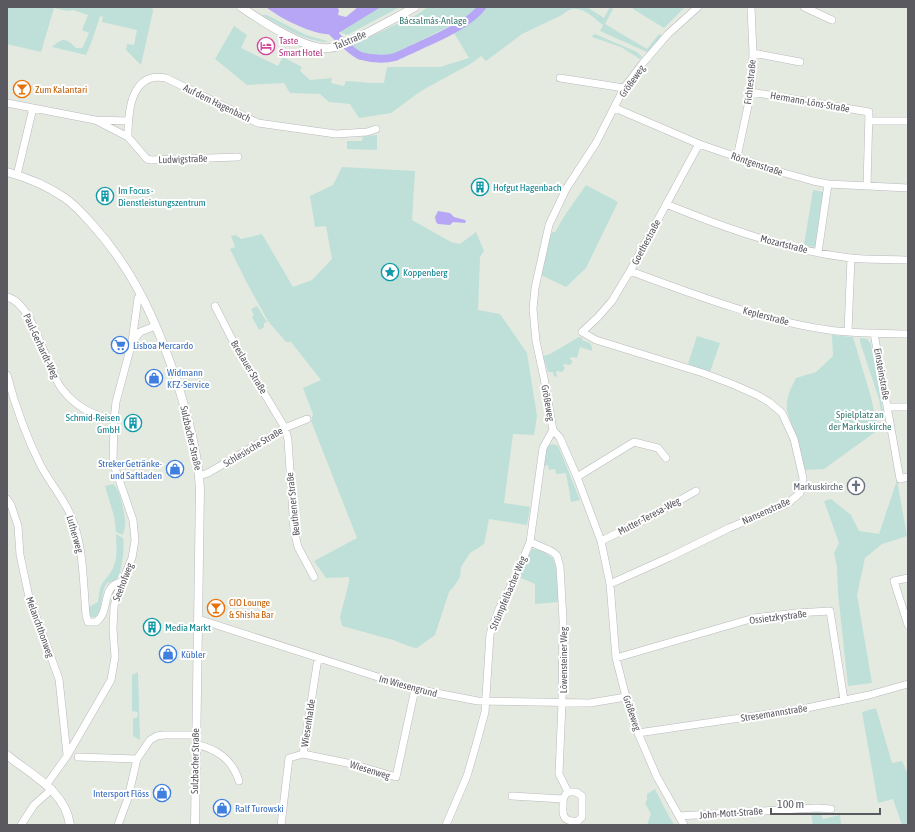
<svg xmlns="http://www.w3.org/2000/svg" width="915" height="832" font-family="'Asap Condensed',sans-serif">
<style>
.green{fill:#bee0d9}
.water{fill:#b7a5f6}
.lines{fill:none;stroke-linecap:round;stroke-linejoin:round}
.canal{stroke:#b7a5f6;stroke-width:8}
.minor-casing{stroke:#bab8be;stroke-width:8}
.tertiary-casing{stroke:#bab8be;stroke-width:9}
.minor{stroke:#fff;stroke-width:7}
.tertiary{stroke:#fff;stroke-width:8}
.labels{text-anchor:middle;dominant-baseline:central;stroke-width:4;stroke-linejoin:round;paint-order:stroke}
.park-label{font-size:10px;fill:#3b7c72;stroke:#fff}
.hotel-label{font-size:10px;fill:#b23c85;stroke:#fff;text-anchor:start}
.street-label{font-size:10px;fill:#5b5960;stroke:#fff}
.food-label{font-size:10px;fill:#c56008;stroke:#fff;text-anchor:start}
.culture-label{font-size:10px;fill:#0d838f;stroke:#fff;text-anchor:start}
.shop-label{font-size:10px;fill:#366cbe;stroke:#fff;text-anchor:start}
.worship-label{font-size:10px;fill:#5b616d;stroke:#fff;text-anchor:end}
</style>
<rect width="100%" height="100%" fill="#e4eae0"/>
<path class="green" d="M7 7H152L153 11 141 65 126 50 127 44 134 45 137 30 102 22 103 17 100 16 93 38 86 55 52 47C63 37 66 38 76 48H81L83 47 89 33 82 30 88 15 73 10 67 11 54 8 41 52 7 44Z
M381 7H400L347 35 340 32Z
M428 7H587L604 18 610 7 613 9 605 24 647 49 659 34 664 37 649 53 600 31 603 25C590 15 577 0 562 15L522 34 486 61 481 56 472 63 421 91 391 113 359 118 350 104 329 102 320 94 290 93 284 83 247 85 215 59 234 26 247 35 241 48 278 66 283 57 302 67 300 71 310 80 332 78 331 83 344 86 346 81 372 83H384L387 67H440L469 58 450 26 389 56C373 58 363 55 350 46L416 15Z
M633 7H685L664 28 633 9Z
M261 15H267L306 35 327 41V42C303 41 282 26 261 15Z
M595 34 637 52 642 57 640 59 621 47 592 37 593 35Z
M377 135V150L347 149V141H362L363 136Z
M342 167 415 171 412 220 451 242 460 244 476 232 484 251 480 257 478 310 500 314 527 353 537 416 534 435 513 434 504 503 530 507 527 525 489 519 484 544 470 553 461 567 460 577 455 585 449 592 435 635 417 648C408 647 402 643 393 640 376 635 359 631 342 626L340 617 349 582V577L326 578 314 561 357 538 311 421 313 414 303 388 321 380 291 342H286L268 321 248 285 230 249 235 247 231 236 236 235 241 239 262 234 293 287 312 280 332 259 326 226 315 227 310 196 333 185Z
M586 185 618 202 586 268 566 287 541 275 549 236 553 232H555L565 215Z
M813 190 824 192 815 247 804 245Z
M257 306 267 322 264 323V327L259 330 252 317 254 315 251 309Z
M832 335 853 337 871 397 878 430 824 469 805 470 787 410C786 397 791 388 796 378L816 372 833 356Z
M697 336 720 343 710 372 688 364Z
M579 337 582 338V340L590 343 592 347V351L580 347 577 358 571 357 570 359 572 361V363L570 365 564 364 563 366 565 367 564 370 562 372 556 371 557 377 554 376 553 372H548L543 356 550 354Z
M860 338 867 339 871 344 883 411H881L879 399 860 342Z
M552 444 557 445 559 448 580 500 571 502 566 473 556 474 555 469 549 470 548 465 544 466 546 447Z
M897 480 907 536 882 544 865 558 857 595 872 683 848 686 838 593 837 567 834 553 839 543 824 501 831 499 851 515 859 531 879 534Z
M113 484C120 489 124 511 125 520 126 525 124 530 123 535L116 532 114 516 105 486Z
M116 534 123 538C125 545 122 575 116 580 114 581 109 582 107 583L104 588 99 614 96 617H90L89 607 98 602C99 595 99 587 104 581 108 576 112 572 114 565 118 555 116 545 116 534Z
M532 549C540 548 547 554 553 558L556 567 559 602 535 604V584L519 577Z
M138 672 140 740 133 736V718H137L138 712 132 711V675Z
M876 708 892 763 902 761 908 774V825H902L893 799 878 803 862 712Z
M655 789 664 807 674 825H647L651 814 645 803 647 800V794Z
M811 812H820L823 819 840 815 841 825H813Z"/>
<path class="water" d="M266 7H337L339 10 338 15 346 17 358 7H381L337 34C318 38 281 19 266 7Z
M438 211 450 213 454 217 465 220 466 221 465 223 453 222 450 225 438 224 436 222 435 217Z"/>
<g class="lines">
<path class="canal" d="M328 28C337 36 350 52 361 56 372 59 384 60 395 57 402 54 410 50 417 47 438 37 468 25 482 7"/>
<defs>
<path id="minor" d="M804 7 832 20
M753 53 800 62
M560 78 624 88
M751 92 869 112 867 186
M7 103 95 120 128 121
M615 108 699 144 777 171 813 181 828 184 908 188
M95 120 128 137 147 159 151 160 238 157
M869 121H908
M128 137C128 111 131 71 166 78L258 123 336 134 367 132 376 129
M737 157 751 92 753 53 751 7
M17 175 33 108
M666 204C725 228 786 250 850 258 869 260 889 259 908 260
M818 253 828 184
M630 271C695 295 760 320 829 330 855 334 882 333 908 334
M7 297C34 303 45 367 62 389 76 407 92 415 114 420
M215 306 235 345 285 428 288 440 294 530 298 547 314 577
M848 331 851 258
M874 333 900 479 908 477
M133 341 140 332 155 326
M7 375C15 405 26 436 40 464 49 482 63 497 71 516 84 547 83 582 86 615L88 622H96C111 612 100 585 122 582
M888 407H908
M199 476 208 473 285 428 307 419
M577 477 634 442 658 448 666 458
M7 499 11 505 18 526 20 555 29 597 59 679 67 755
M601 541 650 517 696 491
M530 542 549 550 554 553 557 556 560 567 563 620 562 703 559 774 568 792
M908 578 894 581 908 625
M610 584 670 557 729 528 787 504 800 493 802 486 803 478 794 439 782 413 769 402 757 395 732 384 703 373 596 340 582 332 598 317 612 301 630 271 699 144
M198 619 415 689 478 701 590 703 626 697
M616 658 754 618 796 613 830 611 844 700
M638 733 802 709 869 695 908 684
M195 744C217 749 232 759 239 781
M303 754 352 764 396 777 415 689
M78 757 137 759
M47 784 67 756 111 680 115 657 113 629 114 607 117 594 132 558 135 540 133 520 113 462 114 420 116 402 132 342 138 298 141 295
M568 792H576L582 796V817L578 821C566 822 562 818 563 807 563 800 563 796 568 792Z
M512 796 563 799
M679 816 780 810 817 808 831 809
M21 825 34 805 52 789
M118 825 128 798 137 759 150 740 157 736 164 735H196
M281 825 289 758 303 754 318 658
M446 825 467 776 476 745 485 712 490 634 499 609 516 576 530 542 543 448 553 430
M684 825 657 777 638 733 626 697 616 658 610 584 601 541 577 477 560 438 553 430 544 378 536 341 533 309 535 288 549 225 566 189 596 143 624 88 643 63 668 34 698 7"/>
<path id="tertiary" d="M241 7C260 20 306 51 329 48 340 47 351 41 361 36 379 27 397 17 415 7
M7 172C29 178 46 185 65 198 75 205 83 214 91 223 134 270 157 323 177 382 188 417 198 453 200 489L195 825
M7 755C31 775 65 790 70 825"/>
</defs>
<use href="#minor" class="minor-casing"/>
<use href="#tertiary" class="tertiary-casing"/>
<use href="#minor" class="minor"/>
<use href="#tertiary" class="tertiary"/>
</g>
<defs>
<symbol id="hotel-ring" viewBox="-11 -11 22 22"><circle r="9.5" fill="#fff" stroke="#d1479c" stroke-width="1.5"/><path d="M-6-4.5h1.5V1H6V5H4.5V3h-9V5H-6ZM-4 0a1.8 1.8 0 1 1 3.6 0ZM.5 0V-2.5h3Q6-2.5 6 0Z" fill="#d1479c"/></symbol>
<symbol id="bar-ring" viewBox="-11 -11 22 22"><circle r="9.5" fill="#fff" stroke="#e8710a" stroke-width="1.5"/><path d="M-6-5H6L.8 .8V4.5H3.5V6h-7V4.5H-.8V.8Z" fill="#e8710a"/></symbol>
<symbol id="building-ring" viewBox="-11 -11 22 22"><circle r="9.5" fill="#fff" stroke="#0f9aa8" stroke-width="1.5"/><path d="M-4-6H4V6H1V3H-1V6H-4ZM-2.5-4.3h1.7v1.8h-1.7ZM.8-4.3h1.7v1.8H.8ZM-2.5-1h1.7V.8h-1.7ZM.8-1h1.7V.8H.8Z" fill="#0f9aa8"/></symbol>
<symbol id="sight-ring" viewBox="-11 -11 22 22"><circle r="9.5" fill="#fff" stroke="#0f9aa8" stroke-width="1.5"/><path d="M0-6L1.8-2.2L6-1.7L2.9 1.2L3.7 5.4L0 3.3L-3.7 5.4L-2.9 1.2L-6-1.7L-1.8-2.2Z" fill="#0f9aa8"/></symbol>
<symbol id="supermarket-ring" viewBox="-11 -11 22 22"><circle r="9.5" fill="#fff" stroke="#3f7fe0" stroke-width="1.5"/><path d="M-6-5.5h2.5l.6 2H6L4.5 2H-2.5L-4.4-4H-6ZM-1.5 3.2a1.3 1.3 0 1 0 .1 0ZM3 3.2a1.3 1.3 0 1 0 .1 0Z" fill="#3f7fe0"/></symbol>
<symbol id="shop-ring" viewBox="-11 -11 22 22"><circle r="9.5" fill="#fff" stroke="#3f7fe0" stroke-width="1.5"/><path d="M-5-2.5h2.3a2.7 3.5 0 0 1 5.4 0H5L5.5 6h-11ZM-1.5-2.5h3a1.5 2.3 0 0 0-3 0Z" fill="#3f7fe0"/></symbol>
<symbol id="church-ring" viewBox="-11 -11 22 22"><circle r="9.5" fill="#fff" stroke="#6b7280" stroke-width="1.5"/><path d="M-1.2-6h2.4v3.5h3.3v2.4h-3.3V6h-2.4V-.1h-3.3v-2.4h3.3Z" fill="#6b7280"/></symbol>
</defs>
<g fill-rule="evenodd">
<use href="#hotel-ring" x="256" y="36" width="20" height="20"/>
<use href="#bar-ring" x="12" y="79" width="20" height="20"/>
<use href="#building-ring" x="470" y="177" width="20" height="20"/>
<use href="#building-ring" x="95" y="186" width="20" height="20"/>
<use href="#sight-ring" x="380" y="262" width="20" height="20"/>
<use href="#supermarket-ring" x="110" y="335" width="20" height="20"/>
<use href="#shop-ring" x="144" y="368" width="20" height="20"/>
<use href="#building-ring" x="123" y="413" width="20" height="20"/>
<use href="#shop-ring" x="165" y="459" width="20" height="20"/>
<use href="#church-ring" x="846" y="476" width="20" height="20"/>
<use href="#bar-ring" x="206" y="598" width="20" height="20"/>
<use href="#building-ring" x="142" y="617" width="20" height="20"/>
<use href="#shop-ring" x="158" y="644" width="20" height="20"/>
<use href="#shop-ring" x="152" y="783" width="20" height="20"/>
<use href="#shop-ring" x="212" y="798" width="20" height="20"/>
</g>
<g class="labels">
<g class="park-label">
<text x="433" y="20">Bácsalmás-Anlage</text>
<text x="860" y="414">Spielplatz an<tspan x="860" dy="12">der Markuskirche</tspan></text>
</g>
<g class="hotel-label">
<text x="279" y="40">Taste<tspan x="279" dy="12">Smart Hotel</tspan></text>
</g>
<g class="street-label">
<text transform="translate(350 40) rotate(-23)">Talstraße</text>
<text transform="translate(632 81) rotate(-55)">Größeweg</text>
<text transform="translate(750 82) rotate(-84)">Fichtestraße</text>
<text transform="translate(810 102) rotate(10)">Hermann-Löns-Straße</text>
<text transform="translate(217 103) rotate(26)">Auf dem Hagenbach</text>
<text transform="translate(183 159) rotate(-2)">Ludwigstraße</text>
<text transform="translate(757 164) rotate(19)">Röntgenstraße</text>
<text transform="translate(646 242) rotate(-62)">Goethestraße</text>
<text transform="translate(784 244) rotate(14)">Mozartstraße</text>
<text transform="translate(766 316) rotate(15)">Keplerstraße</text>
<text transform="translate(41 346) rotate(65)">Paul-Gerhardt-Weg</text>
<text transform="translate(249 367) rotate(59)">Breslauer Straße</text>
<text transform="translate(882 374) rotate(80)">Einsteinstraße</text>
<text transform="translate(548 403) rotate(80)">Größeweg</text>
<text transform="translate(191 438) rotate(77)">Sulzbacher Straße</text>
<text transform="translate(253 447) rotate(-31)">Schlesische Straße</text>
<text transform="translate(293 504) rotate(-96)">Beuthener Straße</text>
<text transform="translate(766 511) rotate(-24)">Nansenstraße</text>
<text transform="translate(649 516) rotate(-28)">Mutter-Teresa-Weg</text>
<text transform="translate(75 534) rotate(74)">Lutherweg</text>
<text transform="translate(123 582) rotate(-69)">Seehofweg</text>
<text transform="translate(508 593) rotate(-67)">Strümpfelbacher Weg</text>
<text transform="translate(778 617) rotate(-7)">Ossietzkystraße</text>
<text transform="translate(40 627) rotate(70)">Melanchthonweg</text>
<text transform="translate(563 660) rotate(-90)">Löwensteiner Weg</text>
<text transform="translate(408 686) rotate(15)">Im Wiesengrund</text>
<text transform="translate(632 713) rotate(71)">Größeweg</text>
<text transform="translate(774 713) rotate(-9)">Stresemannstraße</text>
<text transform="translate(308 723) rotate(-81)">Wiesenhalde</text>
<text transform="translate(195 761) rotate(-89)">Sulzbacher Straße</text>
<text transform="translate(370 770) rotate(17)">Wiesenweg</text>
<text transform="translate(731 813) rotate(-4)">John-Mott-Straße</text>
</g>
<g class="food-label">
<text x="35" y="89">Zum Kalantari</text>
<text x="229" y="602">CIO Lounge<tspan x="229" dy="12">&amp; Shisha Bar</tspan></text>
</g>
<g class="culture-label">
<text x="493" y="187">Hofgut Hagenbach</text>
<text x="118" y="190">Im Focus -<tspan x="118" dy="12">Dienstleistungszentrum</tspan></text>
<text x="403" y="272">Koppenberg</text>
<text x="120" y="417" text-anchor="end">Schmid-Reisen<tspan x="120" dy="12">GmbH</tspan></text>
<text x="165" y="627">Media Markt</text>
</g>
<g class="shop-label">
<text x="133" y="345">Lisboa Mercardo</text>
<text x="167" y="372">Widmann<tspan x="167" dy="12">KFZ-Service</tspan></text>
<text x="162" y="463" text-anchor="end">Streker Getränke-<tspan x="162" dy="12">und Saftladen</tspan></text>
<text x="181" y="654">Kübler</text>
<text x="149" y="793" text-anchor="end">Intersport Flöss</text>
<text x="235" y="808">Ralf Turowski</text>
</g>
<g class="worship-label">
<text x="843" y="486">Markuskirche</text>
</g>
</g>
<rect width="915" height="832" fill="none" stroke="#5b5960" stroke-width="16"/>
<path d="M771 808v6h109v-6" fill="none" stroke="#5b5960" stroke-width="2"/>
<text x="777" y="808" font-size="12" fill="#5b5960" stroke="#ffffff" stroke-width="3" paint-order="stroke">100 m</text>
</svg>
